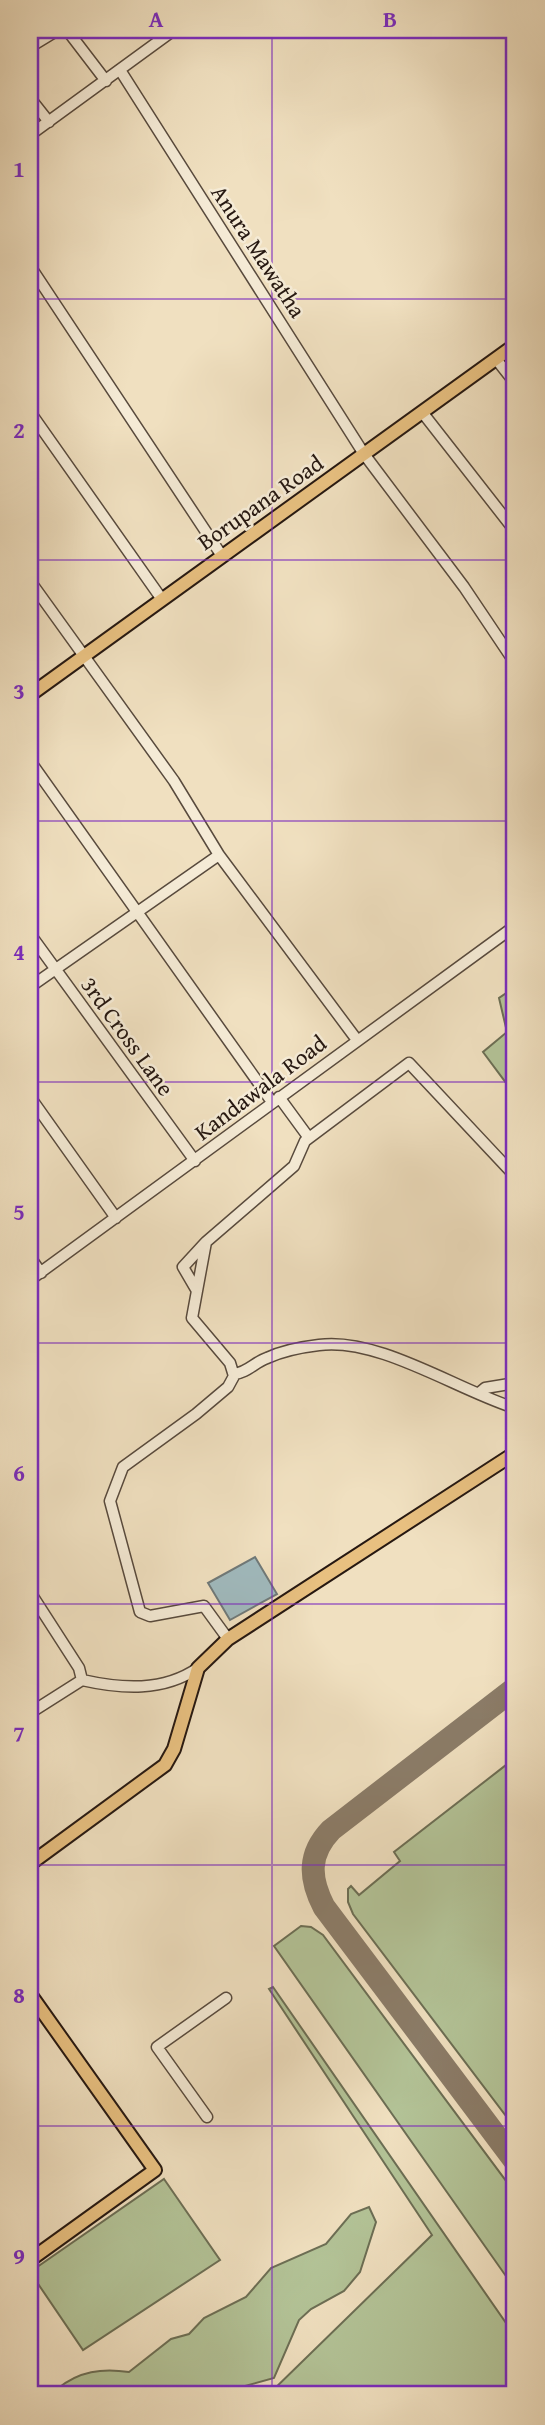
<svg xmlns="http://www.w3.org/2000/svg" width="545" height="2425" font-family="'Gentium Book Plus',serif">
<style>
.green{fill:#b3c397;stroke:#6c6e54;stroke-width:2}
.water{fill:#a0babe;stroke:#6f7979;stroke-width:2}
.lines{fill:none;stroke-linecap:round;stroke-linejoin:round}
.taxiway{stroke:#8b7c68;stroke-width:23}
.minor-casing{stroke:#584a3d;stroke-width:13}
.major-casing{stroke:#261811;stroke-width:16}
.minor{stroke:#f5ebd6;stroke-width:10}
.major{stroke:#e8c080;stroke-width:12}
.grid{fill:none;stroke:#7b2cbf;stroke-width:2;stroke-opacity:0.55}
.labels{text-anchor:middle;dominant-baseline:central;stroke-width:5;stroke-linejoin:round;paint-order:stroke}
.street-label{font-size:23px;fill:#261811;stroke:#f5ebd6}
.neatline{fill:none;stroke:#7b2cbf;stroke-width:2.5}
.grid-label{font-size:23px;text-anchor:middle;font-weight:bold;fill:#7b2cbf}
</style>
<rect width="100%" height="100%" fill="#f0e0c0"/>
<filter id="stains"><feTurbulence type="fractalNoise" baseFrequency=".00286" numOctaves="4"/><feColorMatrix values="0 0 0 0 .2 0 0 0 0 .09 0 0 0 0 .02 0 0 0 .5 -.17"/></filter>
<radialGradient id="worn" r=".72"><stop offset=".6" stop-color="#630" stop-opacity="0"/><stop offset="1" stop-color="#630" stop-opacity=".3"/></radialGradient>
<path class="green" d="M515 987V1095L483 1052 507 1032 499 998Z
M515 1758V2128L353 1914 348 1902V1889L351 1886 359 1895 400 1861 394 1852Z
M301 1926 311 1927 323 1935 515 2193V2289L274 1946Z
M273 1987 515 2336V2395H268L432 2235 269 1989Z
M164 2179 220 2260 83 2350 30 2272Z
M369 2207 376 2222 360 2272 344 2291 311 2309 299 2320 274 2378 234 2389 222 2395H64L57 2389C79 2371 102 2368 129 2372L171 2339 189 2334 204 2318 246 2297 271 2268 326 2244 351 2214Z"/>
<path class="water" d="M255 1557 277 1594 230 1620 208 1583Z"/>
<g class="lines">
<path class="taxiway" d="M515 1688 331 1830C308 1854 309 1878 324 1907L515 2161"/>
<defs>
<path id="minor" d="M67 30 106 81
M30 47 58 30
M120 70 364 454 464 587 515 663
M30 98 49 122
M30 135 174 30
M30 266 222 556
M496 359 515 383
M30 412 161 598
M422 412 515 531
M30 581 174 781 219 855 357 1040
M30 761 272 1102
M30 934 195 1161
M30 987 219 855
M30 1097 116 1218
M279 1097 309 1138
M30 1257 41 1273
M30 1280 515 926
M197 1291 183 1267 206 1242
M234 1374C247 1373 255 1362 267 1358 282 1351 302 1347 319 1345 379 1337 457 1390 515 1408
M479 1393 485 1388 515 1383
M30 1592 79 1668 82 1680
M228 1639 204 1606 150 1616 140 1612 110 1501 123 1467 196 1414 228 1387 234 1376 230 1363 192 1318 206 1242 294 1166 305 1141 409 1063 515 1176
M30 1713 82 1680C122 1689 163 1692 198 1668
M207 2117 157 2047 226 1998"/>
<path id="major" d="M30 695 515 345
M30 1864 165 1765 174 1749 198 1668 228 1639 515 1453
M30 1994 155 2170 30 2260"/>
</defs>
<use href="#minor" class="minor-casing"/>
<use href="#major" class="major-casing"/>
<use href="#minor" class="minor"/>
<use href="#major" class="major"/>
</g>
<path class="grid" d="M272 30V2395M30 299H515M30 560H515M30 821H515M30 1082H515M30 1343H515M30 1604H515M30 1865H515M30 2126H515"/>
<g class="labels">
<g class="street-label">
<text transform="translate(259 251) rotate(57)">Anura Mawatha</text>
<text transform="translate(260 502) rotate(-35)">Borupana Road</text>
<text transform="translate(128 1036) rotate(54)">3rd Cross Lane</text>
<text transform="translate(260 1087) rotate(-37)">Kandawala Road</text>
</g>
</g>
<rect width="545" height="2425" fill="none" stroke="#f0e0c0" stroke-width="77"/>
<rect x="38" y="38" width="468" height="2348" class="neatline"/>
<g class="grid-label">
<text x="156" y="27">A</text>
<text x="390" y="27">B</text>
<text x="19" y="177">1</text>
<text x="19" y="438">2</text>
<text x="19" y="699">3</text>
<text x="19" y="960">4</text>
<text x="19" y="1220">5</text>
<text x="19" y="1481">6</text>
<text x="19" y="1742">7</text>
<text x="19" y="2003">8</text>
<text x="19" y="2264">9</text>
</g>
<rect width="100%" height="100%" filter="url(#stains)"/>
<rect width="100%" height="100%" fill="url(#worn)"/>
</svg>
